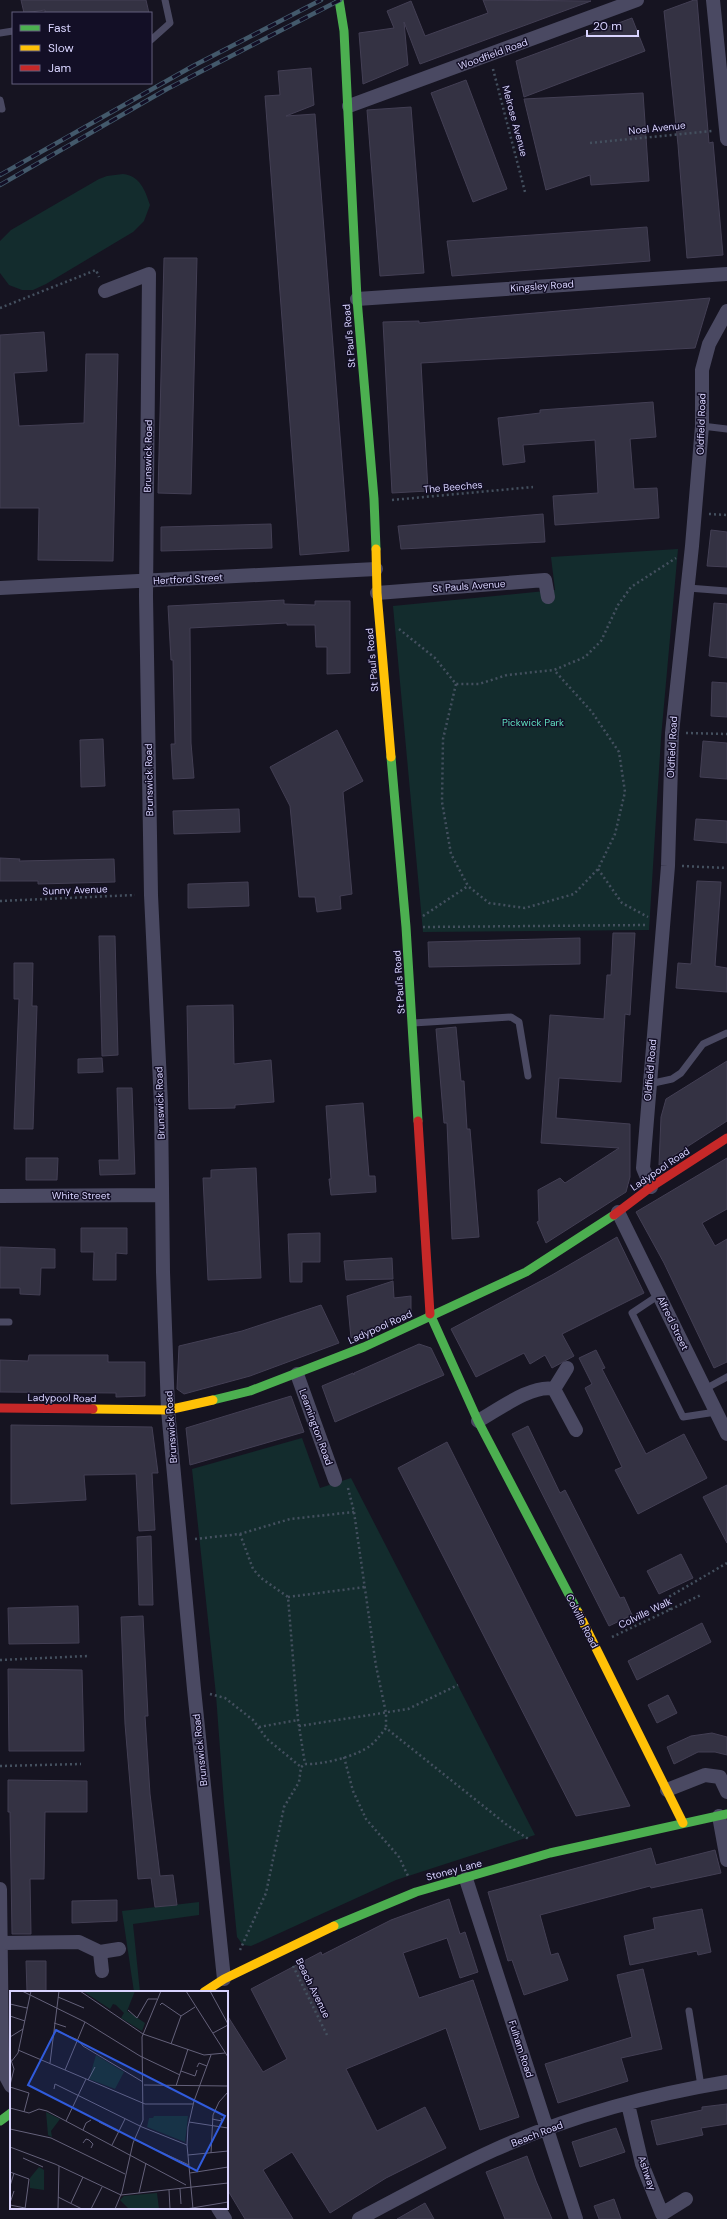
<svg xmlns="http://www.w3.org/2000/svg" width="727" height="2219" font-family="'DM Sans',sans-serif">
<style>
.green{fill:#132c2d}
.building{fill:#343243;stroke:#433f54}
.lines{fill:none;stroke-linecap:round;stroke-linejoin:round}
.path{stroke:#44505f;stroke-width:2.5;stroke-dasharray:2 3;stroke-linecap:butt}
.lane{stroke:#4a4962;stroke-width:7}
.street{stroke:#4a4962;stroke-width:14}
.fast{stroke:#4caf50;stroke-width:9}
.slow{stroke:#ffc107;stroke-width:9}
.jam{stroke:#c62828;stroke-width:9}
.rail-casing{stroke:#43596b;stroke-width:4.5}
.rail{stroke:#130f26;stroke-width:3;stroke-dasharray:9;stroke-linecap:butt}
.labels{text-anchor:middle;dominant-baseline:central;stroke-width:3;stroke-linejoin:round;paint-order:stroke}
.street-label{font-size:10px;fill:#d9d4ff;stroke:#130f26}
.park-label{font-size:10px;fill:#5fe0c0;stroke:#130f26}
.inset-road{fill:none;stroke:#64617a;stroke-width:1}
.view{fill:#305bdc;fill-opacity:0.15;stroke:#305bdc;stroke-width:2}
.inset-edge{fill:none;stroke:#d9d4ff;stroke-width:2}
</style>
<rect width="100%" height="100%" fill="#161421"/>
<path class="green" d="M123 174C140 176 145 190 150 205L144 221 133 232 46 284 33 290H22L9 285 0 273V241L11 230 99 179 107 176Z
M678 549 661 738 649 930 423 932 393 606 555 590 551 557Z
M302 1438 320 1488 351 1478 535 1835 396 1880 251 1946 243 1945 237 1937 224 1803 216 1695 192 1469Z
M199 1902V1915L133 1924 140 1992H134L122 1911Z"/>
<path class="building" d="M21 0H146L149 13H45V10L24 13Z
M483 0 591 1 420 64 404 22 408 65 363 84 359 33 394 28 387 11 411 1 425 36 488 13Z
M694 0H697L709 143 713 142 723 255 687 258 678 145 664 11Z
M632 18 645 51 524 97 516 61Z
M311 68 314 105 286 116 315 114 349 551 300 555 265 96 280 95 278 71Z
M466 80 507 189 473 202 431 93Z
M643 93 649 181 591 185 590 175 546 190 524 99Z
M411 107 424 273 380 276 367 110Z
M647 227 650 261 452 276 447 241Z
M164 258H197L191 494 158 493Z
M710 298 695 348 421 363 428 491 392 493 383 322 419 321V323Z
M44 332 47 371 14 373 19 426 84 423 86 354H118L113 561 38 560 39 508H0V335Z
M653 402 656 437 630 439 634 489 657 488 659 518 555 525 553 496 598 493 595 440 523 445 525 462 503 465 498 418 540 413V410Z
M543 514 545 542 401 549 398 526Z
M271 524 272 548 161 551V527Z
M711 530 727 532V567L707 566Z
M284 600V604L315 605V601H350V673L327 674V647H316L315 625H287V623L190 628 191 743 194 778 173 779 171 744H175L173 660H171L168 606Z
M714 603 727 604V658L709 656Z
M712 682 727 683V717L711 716Z
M337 730 363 781 343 792 352 894 340 896 341 909 317 912 315 897H299L290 806 270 767Z
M103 739 105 786 81 787 80 740Z
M703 741 727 743V779L700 777Z
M239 809 240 832 174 834 173 811Z
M696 819 727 821V843L694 840Z
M0 858 20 859 19 861 114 859 115 882 38 884V881H0Z
M697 881 721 882 715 966 727 968V992L676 988 678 963 691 964Z
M248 882 249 906 188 908V884Z
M613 933H635L630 1015 625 1014 621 1082 559 1078 556 1118 630 1124V1177L626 1192 546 1243 537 1222 539 1221 538 1190 560 1178 565 1183 619 1148 541 1143 550 1015 604 1019 607 975H611Z
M99 936H115L118 1055 102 1056Z
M580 938V964L429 967 428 942Z
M14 963H33L32 1006H37L33 1129H14L19 999H14Z
M233 1005 234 1064 271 1060 274 1102 235 1105V1108L189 1109 187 1006Z
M456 1027 461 1081H464L467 1129H470L479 1237 452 1239 447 1123H444L436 1029Z
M102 1058 103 1072 78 1073V1059Z
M727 1061V1121L659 1165 661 1117 666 1099Z
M117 1088H132L135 1174 100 1175 99 1160H119Z
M363 1103 369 1176H375L376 1192 331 1195 329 1179H331L326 1106Z
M26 1158H58L57 1180H26Z
M727 1158V1209L702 1223 715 1246 727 1239V1362L714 1368 664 1263 636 1212Z
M256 1168 261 1278 208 1280 203 1178H211V1170Z
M81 1228H127V1254L116 1253V1280H93L94 1252H81Z
M320 1233V1262H302V1282H290L288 1234Z
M617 1237 644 1293 562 1334 574 1356 552 1368 545 1355 530 1364 524 1353 476 1377 451 1329 552 1275Z
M0 1247 55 1249V1268H41L40 1295 20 1294V1288H0Z
M392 1258 393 1279 346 1280 344 1261Z
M393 1281 394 1298 411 1296V1311L380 1327 351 1338 347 1296Z
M321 1305 339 1343 250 1376 184 1394 177 1389 179 1346 242 1331Z
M419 1344 431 1348 444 1375 335 1422 322 1386 353 1373 354 1375V1373Z
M596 1350 605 1368 602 1369 646 1454 684 1434 707 1478 638 1514 615 1470 622 1467 585 1388 592 1384 579 1358Z
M29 1355H108V1362H145V1396L116 1397V1393L0 1392V1360L28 1361Z
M291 1396 304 1432 190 1465 186 1428Z
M11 1425 152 1427 158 1473H152L155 1530 139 1531 136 1474 84 1475 86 1500 11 1504Z
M528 1426 560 1493 565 1490 620 1598 624 1597 632 1615 609 1626 512 1434Z
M447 1442 630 1806 576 1816 398 1468Z
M727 1485V1543L703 1497Z
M151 1536 153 1605H139L137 1537Z
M681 1554 693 1578 659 1594 647 1571Z
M78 1606 79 1643 9 1644 8 1608Z
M143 1616 148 1716H145L150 1794 160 1876 173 1875 177 1905 155 1907 151 1878 138 1879 125 1724 121 1617Z
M702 1623 711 1642 637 1680 628 1661Z
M8 1669 82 1670 84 1751H9Z
M668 1695 677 1713 657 1723 648 1705Z
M712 1733 727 1737V1755L715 1752H698L674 1764 667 1747 691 1736Z
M8 1780 87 1781V1812H45L44 1879H30L31 1934H12L10 1812H8Z
M651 1848 656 1865 715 1850 721 1873 651 1888 650 1886 540 1915 551 1955 558 1953 568 1980 524 1995 512 1960 508 1961 488 1892Z
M449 1899 460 1934 465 1932 478 1972 460 1978 447 1938 403 1953 419 1998 473 1980 519 2117 480 2130 446 2028 346 2069 377 2131 425 2107 446 2148 386 2178 330 2213 292 2152 263 2170 293 2219H245L227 2189V2015L263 2072 287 2059 251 1989 321 1952 322 1955 391 1920Z
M117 1900V1921L72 1923V1901Z
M702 1909 711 1952 698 1955 697 1951 630 1965 624 1936 655 1929 653 1918Z
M26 1961H46V1992H27Z
M643 1969 662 2049 621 2058 628 2081 558 2103 545 2064 632 2037 617 1975Z
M727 2104V2124L701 2128 703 2135 657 2145 651 2121 702 2110V2107Z
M616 2128 625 2152 580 2167 572 2142Z
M527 2156 536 2181 552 2219H505L486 2172Z
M614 2199 621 2219H599L594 2206Z
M425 2203 434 2219H397Z"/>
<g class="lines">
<path class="path" d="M493 69 525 192
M590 143 712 131
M0 308 96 270 99 277
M392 500 533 487
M709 514 727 515
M399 629 435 658 456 684H479L507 675 554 670 585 657 601 641 618 605 631 587 676 558
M456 684 443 739 442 802 451 854 468 886 489 903 525 908 574 894 598 869 615 834 625 792 619 752 592 712 554 670
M686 733 727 734
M682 866 727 868
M598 869 622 903 648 917
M0 901 135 895
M423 916 468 886
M423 927 648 925
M348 1488 354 1512 376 1666 386 1713V1728
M240 1534 253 1569 261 1578 288 1597 298 1720 305 1764
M195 1539 240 1534 290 1519 354 1512
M288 1597 365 1587
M670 1610 667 1598 727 1563
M612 1637 701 1595
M0 1660 88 1656
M210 1694 225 1698 253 1720 267 1739 301 1767
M299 1726 408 1709 458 1685
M259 1727 298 1720
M344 1757 353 1791 366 1819 399 1857 408 1876
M0 1766 81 1764
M240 1950 266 1893 284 1807 299 1782 301 1767 305 1764C322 1765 358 1756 371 1745 377 1740 381 1734 386 1728L507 1825 530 1840
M293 1966 327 2035"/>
<path class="lane" d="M0 33 13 31
M151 40 170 23 165 0
M0 100 2 109
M702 426 727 429
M688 588 727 591
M413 1023 511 1017 519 1022 528 1076
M649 1084 672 1079 681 1073 703 1044 727 1033
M659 1295 632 1313 683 1417 716 1412
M0 1322H9
M705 1389 727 1377
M689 2011 701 2086"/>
<path class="street" d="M713 0 727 139
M349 106 637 0
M105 291 149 274 146 596 151 895 161 1104 163 1272 168 1410 194 1689 224 1979
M357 299 727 274
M0 588 376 569
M377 593 545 580 548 597
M651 1187 643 1168 668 866 672 733 692 546 702 426V370L709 344 727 311
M0 1196 162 1195
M618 1212 727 1434
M297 1374 335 1480
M554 1389 567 1368
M478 1421C498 1410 532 1384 554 1389L576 1430
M667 1790 705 1775 720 1777 727 1792
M719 1816 727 1860
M466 1879 576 2219
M0 1889 2 2052 4 2073 11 2086
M2 1943 79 1942 100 1952 102 1971
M100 1952 119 1949
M628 2104 642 2164 662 2214 686 2199
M218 2208 225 2219
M359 2219C404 2195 448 2171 494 2150 568 2117 648 2095 727 2082"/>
<path class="fast" d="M339 0 344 31 357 299 374 499 376 549
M391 757 406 927 418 1121
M430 1314 478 1421 578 1612
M213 1400 250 1391 364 1347 526 1272 614 1215
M334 1926 416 1892 550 1853 727 1814
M0 2121 11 2113"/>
<path class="slow" d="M376 549 377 593 391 757
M93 1409 168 1410 213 1400
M578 1612 683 1823
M204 1992 224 1979 334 1926"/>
<path class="jam" d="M418 1121 430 1314
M614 1215 651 1187 727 1138
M0 1408 93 1409"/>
<defs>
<path id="rail" d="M0 175 193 66 321 0
M0 185 167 89 340 0"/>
</defs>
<use href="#rail" class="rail-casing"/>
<use href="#rail" class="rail"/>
</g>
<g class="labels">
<g class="street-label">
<text transform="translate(493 54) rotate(-20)">Woodfield Road</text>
<text transform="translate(515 121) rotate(75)">Melrose Avenue</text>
<text transform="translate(657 128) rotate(-6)">Noel Avenue</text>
<text transform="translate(542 286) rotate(-4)">Kingsley Road</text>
<text transform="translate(349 336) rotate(-95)">St Paul's Road</text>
<text transform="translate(701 424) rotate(-88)">Oldfield Road</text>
<text transform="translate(148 456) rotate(-89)">Brunswick Road</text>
<text transform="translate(453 487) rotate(-5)">The Beeches</text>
<text transform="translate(188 579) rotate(-3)">Hertford Street</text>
<text transform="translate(469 586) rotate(-4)">St Pauls Avenue</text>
<text transform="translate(372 660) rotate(-95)">St Paul's Road</text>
<text transform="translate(672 747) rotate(-87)">Oldfield Road</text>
<text transform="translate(149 780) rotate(-91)">Brunswick Road</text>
<text transform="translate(75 890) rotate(-2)">Sunny Avenue</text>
<text transform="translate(399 982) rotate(-94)">St Paul's Road</text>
<text transform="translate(650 1070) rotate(-85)">Oldfield Road</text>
<text transform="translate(160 1103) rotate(-92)">Brunswick Road</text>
<text transform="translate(660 1169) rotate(-34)">Ladypool Road</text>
<text x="81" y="1195">White Street</text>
<text transform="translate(673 1323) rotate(64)">Alfred Street</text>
<text transform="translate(380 1327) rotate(-24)">Ladypool Road</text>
<text transform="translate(62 1398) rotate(1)">Ladypool Road</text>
<text transform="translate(171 1427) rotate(-94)">Brunswick Road</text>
<text transform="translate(316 1427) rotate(70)">Leamington Road</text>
<text transform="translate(645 1613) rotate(-26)">Colville Walk</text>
<text transform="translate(582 1621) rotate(63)">Colville Road</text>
<text transform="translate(200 1750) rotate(-96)">Brunswick Road</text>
<text transform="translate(454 1870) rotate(-15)">Stoney Lane</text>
<text transform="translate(313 1988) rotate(64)">Beach Avenue</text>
<text transform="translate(521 2049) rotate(72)">Fulham Road</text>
<text transform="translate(537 2134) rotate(-21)">Beach Road</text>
<text transform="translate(647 2173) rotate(71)">Ashway</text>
</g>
<g class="park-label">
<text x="533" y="722">Pickwick Park</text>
</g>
</g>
<g transform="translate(10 1991)">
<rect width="218" height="218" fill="#161421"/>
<path d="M73 0H125L117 20 135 32 132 40 111 27 114 22 106 14 103 13 100 18ZM86 64 114 81 105 98 79 88ZM36 121 50 128 41 140 42 146 38 144ZM144 125H178L175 151 137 136 139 127H143ZM29 176 34 179V199L20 197V187ZM147 202 149 218H119L110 209 114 205Z" fill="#132c2d"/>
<path class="inset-road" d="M12 0 75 31 130 65 170 84M70 0 133 43 194 64 215 62M176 0 218 66M200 0 218 33M48 6 74 17M0 13 17 17M150 14 152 12 171 25M118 19 127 27 138 8H147M0 25 15 30M44 32 56 36M44 39 68 49 73 55 133 91M203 42 218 34M0 46 13 38M161 53 171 25 185 16M8 59 135 113H183M0 66 4 78 0 94M1 71 8 62 21 0M40 72 49 0M187 76 189 72 197 75M55 79 75 31M171 80 185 85 187 79M78 89 85 76M134 94 218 95M166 95 178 58M0 96 19 102 14 121M44 98 45 93 132 136 177 154M0 117 19 122 29 118 37 120 176 194M202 128 212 130 211 127M56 130 76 88M89 131 109 141M179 131 218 137M0 138 41 147 115 183M73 139 76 132 81 129M125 149 179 174M73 152 76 148 79 149 83 153 81 157M102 154 115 128M0 156 45 173 111 204M201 162 203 124 209 111 218 101M178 164 218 160M13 167 33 176M0 181 19 188 15 218M180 182 218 176M0 195 4 182M170 198 171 213M159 199 160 218M129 202 136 172M111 204 218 192M48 206 72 218M0 212 4 200M61 212 73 186M0 214 15 217M48 218 49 175M81 218 92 196M105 218 112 201 123 152 133 129 132 46 151 0M176 218 218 211M183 218 177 154 178 136 184 110 201 64"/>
<path class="view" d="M46 39 215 125 187 180 18 94Z"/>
<rect width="218" height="218" class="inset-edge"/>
</g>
<rect x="12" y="12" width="140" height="72" fill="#130f26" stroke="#625e7d"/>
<rect x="20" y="25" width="20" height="6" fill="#4caf50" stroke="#625e7d"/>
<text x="48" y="32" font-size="12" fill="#d9d4ff">Fast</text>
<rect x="20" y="45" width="20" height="6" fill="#ffc107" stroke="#625e7d"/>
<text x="48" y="52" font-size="12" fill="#d9d4ff">Slow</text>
<rect x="20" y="65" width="20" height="6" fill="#c62828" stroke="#625e7d"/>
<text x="48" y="72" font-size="12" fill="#d9d4ff">Jam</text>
<path d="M587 30v6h51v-6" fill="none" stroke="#d9d4ff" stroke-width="2"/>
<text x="593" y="30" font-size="12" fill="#d9d4ff" stroke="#130f26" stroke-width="3" paint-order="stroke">20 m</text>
</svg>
